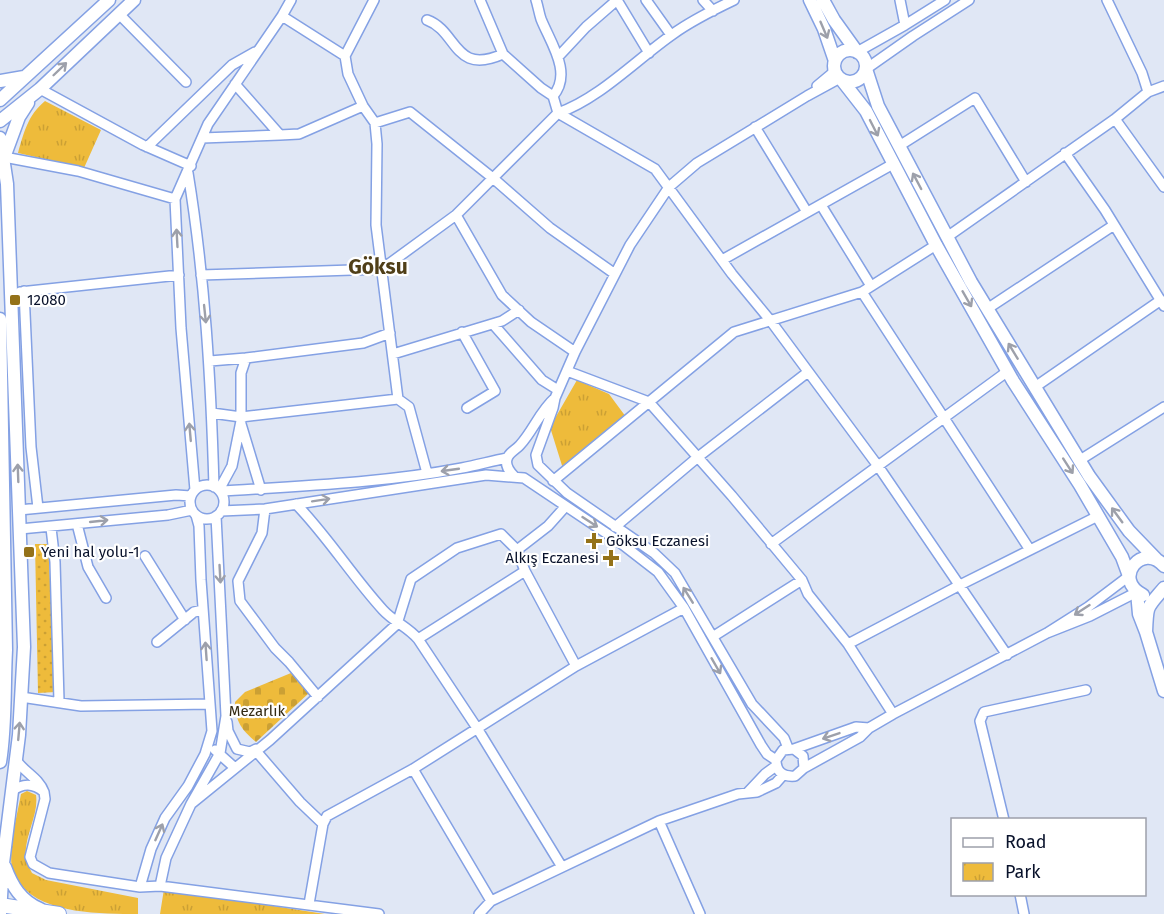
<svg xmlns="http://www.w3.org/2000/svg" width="1164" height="914" font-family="'Fira Sans',sans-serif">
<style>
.grass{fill:url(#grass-dots)}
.cemetery{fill:url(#cemetery-stones)}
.park{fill:url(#park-tufts)}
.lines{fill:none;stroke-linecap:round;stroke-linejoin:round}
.minor-casing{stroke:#84a1e4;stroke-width:12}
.major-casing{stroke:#84a1e4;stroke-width:15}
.highway-casing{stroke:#84a1e4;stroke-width:16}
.minor{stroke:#fff;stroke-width:9}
.major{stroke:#fff;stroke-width:12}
.highway{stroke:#fff;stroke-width:14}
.oneway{stroke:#9da0aa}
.poi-dot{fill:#947219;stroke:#fff;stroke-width:2}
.labels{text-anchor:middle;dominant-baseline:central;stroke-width:4.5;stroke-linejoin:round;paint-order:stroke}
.poi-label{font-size:15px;fill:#09122b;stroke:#fff;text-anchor:start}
.park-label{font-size:15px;fill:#332a14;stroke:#fff}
.district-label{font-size:21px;font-weight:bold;fill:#503f18;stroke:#fff}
</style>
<defs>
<pattern id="grass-dots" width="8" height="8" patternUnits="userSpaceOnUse" patternTransform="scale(1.5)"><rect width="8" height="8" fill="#eebb3b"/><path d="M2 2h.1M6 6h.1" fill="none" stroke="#cba034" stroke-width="1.8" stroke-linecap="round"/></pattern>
<pattern id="cemetery-stones" width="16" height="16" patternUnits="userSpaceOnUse" patternTransform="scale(1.5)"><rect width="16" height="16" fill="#eebb3b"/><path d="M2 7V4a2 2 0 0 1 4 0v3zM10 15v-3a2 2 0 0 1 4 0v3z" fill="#cba034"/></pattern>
<pattern id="park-tufts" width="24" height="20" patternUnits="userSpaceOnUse" patternTransform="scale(1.5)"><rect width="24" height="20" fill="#eebb3b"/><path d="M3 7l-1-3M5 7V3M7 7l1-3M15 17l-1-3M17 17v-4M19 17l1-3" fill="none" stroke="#cba034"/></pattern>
</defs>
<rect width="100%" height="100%" fill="#e0e7f5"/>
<path class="grass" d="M35 544H48L56 692 38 693Z"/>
<path class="cemetery" d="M291 673 309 693 256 742C241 729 236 723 235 702L245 692Z"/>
<path class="park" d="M45 101 101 130 84 168 18 153C24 132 28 115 45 101Z
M577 380 609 394 626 417 564 472 550 427Z
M27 791 36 795C39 816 23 837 26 859 27 864 30 869 32 873L46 880 138 898V914C102 914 44 914 21 885 18 881 14 877 13 873 7 852 17 816 21 794Z
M164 889 325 914H160Z"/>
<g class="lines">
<defs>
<path id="minor" d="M374 0 345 56 348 74 363 106 375 123 377 144 376 225 398 399 409 407 427 473
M480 0 503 54 541 88 553 96
M536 0C538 6 539 13 541 19 550 42 573 73 553 96L558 113 655 169 732 274 770 320 878 466 1007 655
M617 0 649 53
M646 0 671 35
M703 0 713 11
M900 0 905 25
M1107 0 1142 73 1148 92
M119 14 186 82
M282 16 345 56
M427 20C458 31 453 76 503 54
M857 52 905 25 945 0
M558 57 586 27 617 0
M866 69 913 36 969 0
M235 84 280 135 299 134 363 106
M817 86 835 71
M40 89 143 145 191 166
M1115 119 1164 187
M375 123 410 112 494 179 550 228 615 274
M755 127 807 212
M202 138 280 135
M899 146 975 98 1026 182
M147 147 232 65 255 52
M1065 153 1105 210 1164 306
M4 157 78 171 175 199
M188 173C205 277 211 381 214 487
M821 205 871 286
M456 215 502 295 531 322 575 352
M947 237 1115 119 1148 92 1164 86
M722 260 893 164
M201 275 382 269 456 215 558 113C599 99 637 59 673 34 691 21 713 10 734 0
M24 291 31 447 38 508
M20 292 179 275
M862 292 1030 550
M987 309 1114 225
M493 324 542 380 558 390
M462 332 495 391 467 408
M393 354 502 321 519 310
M210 361 246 358
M567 371 649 402 732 496 802 580 808 594 848 644 893 714
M1035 387 1161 300
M212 413 241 417 398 399
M241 424 261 490
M1080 460 1164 407
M514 476C509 471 505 466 507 459 509 452 516 450 520 445 533 431 540 411 555 398
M553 481 734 332 862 292 936 245
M190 502a17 17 0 1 1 34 0a17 17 0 1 1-34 0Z
M195 490 181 328 175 199 208 124 282 16 291 0
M219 490 232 466 241 421V373L246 358 363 343 390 333
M220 491C301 486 383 483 462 468 477 465 492 461 507 458
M296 504C328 537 352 576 383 610 394 622 408 627 418 639L477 728 562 867
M565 507 548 526 517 550 525 571 576 666
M265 509 262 533 238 581 240 601 275 648 289 662 318 697
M19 510 176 495 191 496
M221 511 265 509 486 475 524 478 618 541 658 572 684 608 761 745 767 754 776 760C776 772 783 777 795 776L804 768 803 756 794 749 783 750 776 760
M77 524 88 567 106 598
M615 527 698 457 808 372
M51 528 55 562 59 701
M20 529 168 515 192 510
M771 544 1008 371
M145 556 185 620
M1129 576 1088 607 1047 633 1090 616 1137 592
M714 636 802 580
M418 639 525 571
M157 642 194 612 203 610
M848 644 960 585 1098 516
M21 697 81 706 210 704
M227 722 228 731 237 749 250 752 256 749
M788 748 784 738 752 704 675 573 654 553 567 493 538 465 536 455 553 408 555 398 575 352 630 245 669 187 697 163 807 96 840 78
M794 749 856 727 869 728
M215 750 235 768
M256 751 300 802 323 824
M804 768 860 737 869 728 893 714 1047 633
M413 769 491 901
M12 791C23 783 33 783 44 792 39 778 24 772 16 760
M44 792 45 799 30 857 33 864 49 873 140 887 160 886 379 914
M748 792 765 774 776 766
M191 804 270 740 397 624 411 579 457 548 501 534 517 550
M1004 820 980 721 984 712 1086 690
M659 821 700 914
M160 886 166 858 191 804 220 753 226 716 216 516
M140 887 151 849 165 818 188 786 205 754 212 731 201 580 199 526 196 515
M1020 894 1024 914
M309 904 323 824 327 816 413 769 576 666 684 608
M479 914 491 901 659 821 738 794 757 792 776 783 783 775"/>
<path id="major" d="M810 0 824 29 835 61
M823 0 834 20 857 52
M834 66a16 16 0 1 1 32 0a16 16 0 1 1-32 0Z
M866 69 878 106 971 282 1089 476 1129 531 1156 559
M841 79 866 111 936 245 1013 381 1080 485 1122 557 1129 576
M0 81 24 77
M0 100 109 0
M0 121 40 89 134 0
M0 138 7 184 24 647 19 735 3 863 0 914
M5 155 19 117 28 103
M0 319 6 650C4 687 6 725 0 762
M1137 592 1139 614 1146 632C1147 604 1147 608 1164 588
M1143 595C1111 579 1143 541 1164 566
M1146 632 1164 691
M5 867C12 886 21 901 40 909"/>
<path id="highway" d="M0 905 59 914"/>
</defs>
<use href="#minor" class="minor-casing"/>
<use href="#major" class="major-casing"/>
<use href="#highway" class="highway-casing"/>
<use href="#minor" class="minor"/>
<use href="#major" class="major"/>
<use href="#highway" class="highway"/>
</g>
<defs><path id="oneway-shaft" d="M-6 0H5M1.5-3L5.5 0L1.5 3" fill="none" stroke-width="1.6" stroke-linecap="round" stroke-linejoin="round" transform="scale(1.5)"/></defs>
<g class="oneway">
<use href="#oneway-shaft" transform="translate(824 30) rotate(67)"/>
<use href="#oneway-shaft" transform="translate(60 69) rotate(-44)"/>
<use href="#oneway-shaft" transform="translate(874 128) rotate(63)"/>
<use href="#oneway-shaft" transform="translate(917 181) rotate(-118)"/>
<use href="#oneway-shaft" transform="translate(177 238) rotate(-93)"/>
<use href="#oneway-shaft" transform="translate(967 299) rotate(60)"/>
<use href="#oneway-shaft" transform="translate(205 314) rotate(84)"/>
<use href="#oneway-shaft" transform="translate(1013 351) rotate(-121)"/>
<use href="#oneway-shaft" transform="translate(190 432) rotate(-95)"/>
<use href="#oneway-shaft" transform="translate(1068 466) rotate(57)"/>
<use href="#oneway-shaft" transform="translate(450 470) rotate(172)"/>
<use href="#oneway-shaft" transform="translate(18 473) rotate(-92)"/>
<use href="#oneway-shaft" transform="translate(321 500) rotate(-9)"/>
<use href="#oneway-shaft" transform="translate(1117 515) rotate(-126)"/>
<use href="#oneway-shaft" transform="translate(99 521) rotate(-6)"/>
<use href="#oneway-shaft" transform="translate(590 522) rotate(33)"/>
<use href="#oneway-shaft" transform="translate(220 574) rotate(87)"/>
<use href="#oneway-shaft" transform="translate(688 595) rotate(-122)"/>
<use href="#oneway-shaft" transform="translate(1082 610) rotate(147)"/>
<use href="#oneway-shaft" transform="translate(206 651) rotate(-94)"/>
<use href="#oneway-shaft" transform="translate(716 666) rotate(60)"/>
<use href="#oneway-shaft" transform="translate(19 731) rotate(-85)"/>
<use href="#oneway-shaft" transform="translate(831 736) rotate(161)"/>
<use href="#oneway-shaft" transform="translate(159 832) rotate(-66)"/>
</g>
<g class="poi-dot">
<rect x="9" y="294" width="12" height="12" rx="3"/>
<path d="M591 532h6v6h6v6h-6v6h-6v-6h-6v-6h6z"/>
<rect x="23" y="546" width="12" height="12" rx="3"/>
<path d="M608 549h6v6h6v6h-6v6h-6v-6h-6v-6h6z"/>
</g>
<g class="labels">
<g class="poi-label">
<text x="27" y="300">12080</text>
<text x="606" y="541">Göksu Eczanesi</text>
<text x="41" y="552">Yeni hal yolu-1</text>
<text x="599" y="558" text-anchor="end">Alkış Eczanesi</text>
</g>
<g class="park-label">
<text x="257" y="711">Mezarlık</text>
</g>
<g class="district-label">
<text x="378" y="267">Göksu</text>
</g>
</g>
<rect x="951" y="818" width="195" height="78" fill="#ffffff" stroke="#9da0aa" stroke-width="1.5"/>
<rect x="963" y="838" width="30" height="9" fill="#ffffff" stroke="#9da0aa" stroke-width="1.5"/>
<text x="1005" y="848" font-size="18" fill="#09122b">Road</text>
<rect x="963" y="863" width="30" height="18" fill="url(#park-tufts)" stroke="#9da0aa" stroke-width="1.5"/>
<text x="1005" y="878" font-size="18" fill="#09122b">Park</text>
</svg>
